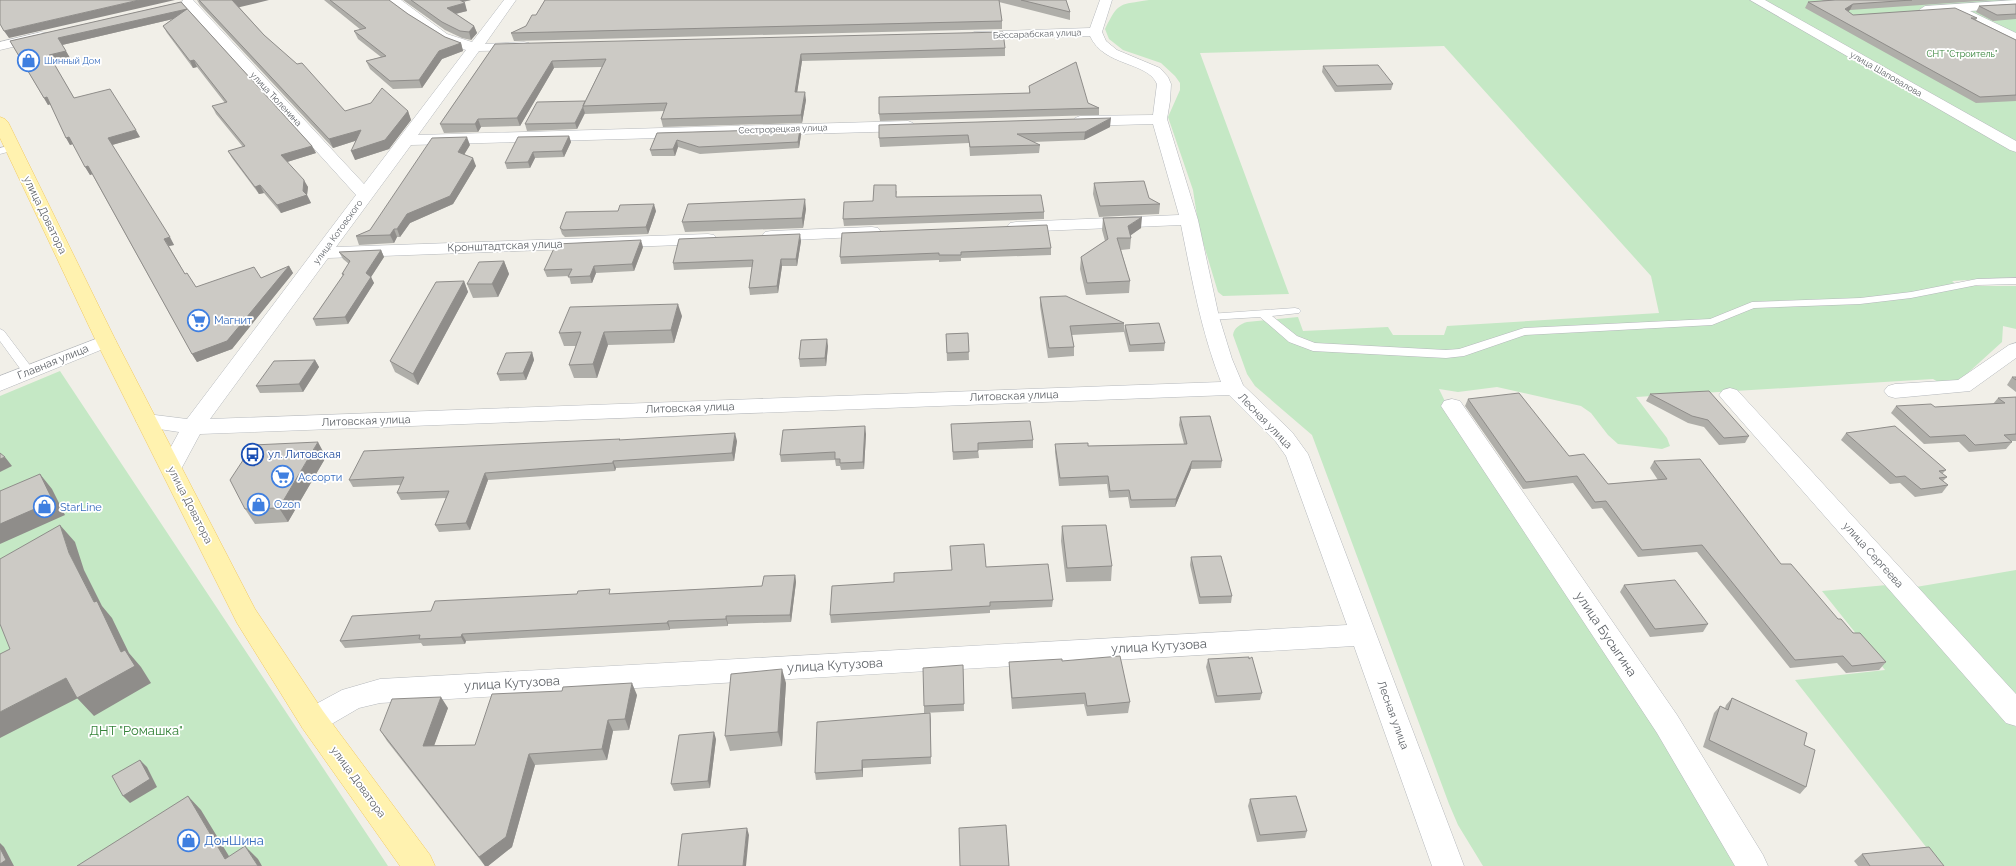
<svg xmlns="http://www.w3.org/2000/svg" width="2016" height="866" font-family="Raleway,sans-serif">
<style>
.green{fill:#c5e8c5}
.lines{fill:none;stroke-linecap:round;stroke-linejoin:round}
.lane-casing{stroke:#b5b8bc;stroke-width:1}
.street-casing{stroke:#b5b8bc;stroke-width:1}
.primary-casing{stroke:#f2c960;stroke-width:1}
.lane{fill:#fff;fill-rule:evenodd}
.street{fill:#fff;fill-rule:evenodd}
.primary{fill:#fff2af;fill-rule:evenodd}
.wall{fill:#afaea9}
.shaded-wall{fill:#8f8d8a}
.building{fill:#cccac5;stroke:#8f8d8a}
.labels{text-anchor:middle;dominant-baseline:central;stroke-width:3.5;stroke-linejoin:round;paint-order:stroke}
.far-street-label{font-size:9px;fill:#5f6368;stroke:#fff}
.far-park-label{font-size:9px;fill:#348238;stroke:#fff}
.far-shop-label{font-size:9px;fill:#366cbe;stroke:#fff;text-anchor:start}
.street-label{font-size:11px;fill:#5f6368;stroke:#fff}
.shop-label{font-size:11px;fill:#366cbe;stroke:#fff;text-anchor:start}
.transit-label{font-size:11px;fill:#164399;stroke:#fff;text-anchor:start}
.near-street-label{font-size:13px;fill:#5f6368;stroke:#fff}
.near-park-label{font-size:13px;fill:#348238;stroke:#fff}
.near-shop-label{font-size:13px;fill:#366cbe;stroke:#fff;text-anchor:start}
</style>
<rect width="100%" height="100%" fill="#f1efe8"/>
<path class="green" d="M1149 0H2016V277L1952 281 1958 286H2016V329L2003 326 2002 342 1959 381 1940 383 1933 379 1636 397 1667 438 1670 446 1662 449 1618 444 1608 435 1591 413 1581 406 1497 387 1458 392 1439 389 1453 418 1752 866H1483L1458 825 1449 804 1312 435 1255 386 1247 374 1233 335C1234 328 1240 324 1247 322L1298 317 1303 331 1388 327 1393 335H1444L1447 326 1659 313 1651 276 1444 46 1200 53 1289 294 1223 296 1218 292 1199 229 1193 190 1168 117 1180 90V83L1175 76 1161 63 1123 50 1109 39 1105 29C1119 1 1119 5 1149 0Z
M60 371 388 866H0V396Z
M2016 570V708L1910 588Z
M1887 585 1892 587 2016 727V866H1941L1795 680 1885 670 1822 591Z"/>
<g class="lines">
<defs>
<path id="lane" d="M12 145 15 146V150L0 154V148Z
M2016 278V284L1977 285 1911 298 1860 304 1754 308 1712 325 1525 335 1464 356 1446 358 1313 351 1289 342 1260 317 1209 320 1203 317 1209 314 1295 308 1299 309 1301 311 1299 313 1272 316 1297 336 1315 343 1446 350 1459 349 1524 328 1710 319 1752 302 1860 298 1911 292 1977 279Z
M0 329 4 331 32 368 34 371 32 374H24L0 341Z"/>
<path id="street" d="M183 0H193L364 184 466 50 447 44 429 34 387 0H401L447 34 472 42 504 0H516L485 44 524 42 529 43 531 46 529 49 524 50 479 51 418 135 908 121 913 123 916 126 913 129 908 131 411 145 336 247 708 234 714 235 717 239 714 243 708 244 328 258 210 419 1221 382C1201 331 1192 279 1181 225L1016 232 1010 231 1007 227 1010 223 1016 222 1179 215 1153 124 1080 126 1075 124 1072 121 1075 118 1080 116 1153 115 1157 84C1147 61 1104 67 1090 36L974 40 967 36 974 32 1090 28 1100 0H1112L1102 32 1106 41 1117 50 1160 68 1168 77 1171 84 1170 101 1167 119 1198 220 1219 317 1232 359 1243 385 1292 432 1308 454 1464 866H1432L1354 646 380 703 359 708 323 729 313 732 303 729 299 720 303 711 342 690 380 679 1347 625 1286 456 1276 442 1229 395 200 434 179 473 171 475 163 473 160 467 179 432 139 426 136 421 139 416 147 414 187 419 356 195 184 5 182 2Z
M1750 0H1765L2016 141V152L2010 150Z
M2016 0V8L1970 11 2016 33V42L1952 12 1925 14 1919 10 1925 6Z
M41 32 46 33 48 36 46 39 0 50V42Z
M872 227 878 228 881 232 878 236 771 241 765 240 762 236 765 232 771 231Z
M106 335 113 337 116 341 113 345 0 391V376Z
M2016 343V358L1970 391 1895 398 1888 396 1884 391 1888 386 1895 384 1958 380 2009 345Z
M1730 388 1737 390 2016 694V726L2006 723 1723 400 1719 395 1723 390Z
M1452 399 1460 401 1677 715 1763 855 1768 866H1735L1657 733 1441 406 1444 401Z"/>
<path id="primary" d="M0 117 5 119 8 122 116 341 255 609 323 711 430 855 435 866H400L303 729 237 623 96 341 0 138Z"/>
</defs>
<use href="#lane" class="lane-casing"/>
<use href="#street" class="street-casing"/>
<use href="#primary" class="primary-casing"/>
<use href="#lane" class="lane"/>
<use href="#street" class="street"/>
<use href="#primary" class="primary"/>
</g>
<path class="wall" d="M197 0 239 7 264 35 345 111H408L411 120 389 149 355 160V141L333 148 200 5Z
M324 0H389L408 14 445 37 461 43 463 51 442 59 422 88 393 89 370 69 366 61 381 57 358 39 354 31 361 30Z
M403 0H471L463 2 467 11 456 14 474 26 477 33 471 40 462 38 445 30Z
M545 0H1066L1070 12V20L999 2 1002 21V29L514 41 511 33 526 26 536 15Z
M1821 0H1993L1850 10 1848 11 1853 15 1977 18 1976 20 2016 40V101L1976 103 1805 8 1808 2 1824 1Z
M181 2 312 146 316 153 287 162 308 187 307 195 311 203 281 213 264 193 259 194 232 158 228 151 243 147 216 114 212 106 225 103 197 67 193 68 167 33 163 26 173 19 62 45 70 58 53 62 74 98 140 137 112 145 174 245 169 246 185 274 196 287 261 278 289 266 293 273 232 349 197 362 192 354 92 174 90 175 73 144 70 145 50 104 48 105 10 41Z
M2016 4V19L1993 21 1976 12 1979 6Z
M495 44 1005 48V56L802 61 797 92 806 100 802 123 663 127 661 119 664 111 585 114V113L577 129 527 131 525 124 585 101 602 67 554 68 520 126 481 127 478 132 444 133 440 124Z
M1323 66 1393 84 1391 90 1335 92 1322 72Z
M1029 86 1088 103 1099 108V115L880 121 879 114 1029 93Z
M1110 127 1084 140 1033 142 1040 145 1039 153 970 156 969 143 880 147 879 138Z
M800 129 801 135 799 148 700 154 678 147 675 156H652L650 150 657 133Z
M569 136 571 142 564 157 535 158 530 168 507 169 505 163Z
M470 145 464 154 476 166 453 204 410 223 400 237H397L394 243 359 245 356 236 370 230Z
M1094 183 1149 198 1160 204 1159 214 1099 217 1093 194Z
M897 191 896 197 1044 212V219L844 226 843 219 873 201Z
M806 209 803 228 685 232 682 222Z
M618 211H656L648 234 565 237 562 234 560 228Z
M1103 218 1141 228 1130 235 1131 238 1130 249 1121 250 1130 281 1129 293 1086 295 1080 269 1081 257 1105 241 1102 230Z
M842 233 1051 248V255L961 258V261L939 262V260L841 264 840 257Z
M801 241 797 266H782L778 293 750 295 749 288 752 267 674 270 673 263Z
M643 247 634 271 596 273 592 283 571 284 569 276 547 277 544 270Z
M381 250 384 257 371 277 374 283 348 324 316 326 313 319 343 276 342 274 349 264 343 259 339 252Z
M504 261 509 274 498 297 473 298 467 284Z
M464 281 468 292 418 385 395 372 390 361Z
M1040 297 1124 323V332L1072 335 1074 347V356L1048 358 1040 306Z
M682 316 674 343 608 345 597 378H574L569 365 576 346H564L559 333Z
M1125 325 1165 343 1164 351 1129 352 1124 332Z
M968 333 969 360 947 361 946 334Z
M828 346 826 366 800 367 799 359Z
M532 352 534 360 526 380 500 381 497 374Z
M315 360 319 367 303 392 260 393 256 386Z
M2012 377H2016V392L2007 385Z
M1650 394 1749 436 1745 443 1719 445 1704 427 1688 423 1646 401Z
M2016 397V441H2011L2012 442 2006 449 1969 452 1959 442 1924 444 1891 413 1896 406 1935 407 1993 404 1998 398Z
M1468 399 1569 456 1608 484 1658 480 1650 468 1654 461 1781 564 1838 619 1886 662 1879 670 1846 673 1837 663 1790 668 1697 552 1638 557 1602 508 1592 509 1573 483 1523 489 1465 406Z
M1180 417 1222 461 1221 468 1191 469 1175 507 1130 508 1128 497 1109 498 1107 484 1059 486 1055 452V444L1088 446 1184 444 1179 425Z
M951 424 1033 440V448L978 450 979 458 953 460Z
M1846 433 1946 470 1942 474 1947 477 1943 481 1948 485 1942 493 1915 497 1900 483 1890 484 1841 440Z
M866 434 864 469 841 470 840 466H836L835 460 781 462 780 455Z
M620 439V440L737 441 734 461 616 468 615 471 488 480 470 530 439 532 435 525 446 498 401 500 397 493 401 485 353 487 349 480Z
M326 457 288 522 255 524 245 509Z
M1062 526 1112 566 1111 581 1066 582 1061 541Z
M1191 557 1232 596 1231 603 1199 604 1190 565Z
M986 567 1053 600 1052 607 990 610V613L831 623 830 615 894 582 952 570Z
M795 575 796 582 791 622 728 624V626L670 629V630L466 641 465 644 423 646 421 643 345 648 340 641 431 611 612 594 762 586Z
M1624 585 1708 624 1703 632 1650 637 1620 592Z
M1208 659 1262 693 1260 700 1215 703 1206 667Z
M1009 662 1130 702 1128 713 1087 716 1084 704 1012 709 1009 673Z
M963 665 964 711 924 713V706Z
M786 683 782 746 730 751 725 736Z
M637 695 629 730 613 731 607 760 535 765 512 847 488 866H485L387 741 380 730 448 708 434 745H475Z
M1732 698 1804 745 1806 787 1800 794 1703 747 1714 713 1720 706 1725 708 1726 705Z
M930 713 931 764 863 768V777L816 780 815 773Z
M716 739 710 788 674 791 671 784Z
M1250 799 1307 831 1305 838 1257 842 1248 806Z
M1862 854 1944 866H1858L1854 861Z"/>
<path class="shaded-wall" d="M139 0H175L9 38 4 31Z
M232 0H269L236 8Z
M456 0H471L457 3Z
M465 3 467 11 450 15 447 8Z
M1853 4 1850 10 1843 15 1845 9Z
M187 9 190 15 62 45 58 38Z
M474 26 477 33 471 40 469 32Z
M461 43 463 51 442 59 422 88 419 80 439 51Z
M66 51 70 58 53 62 49 55Z
M801 54 802 61 796 100 795 92Z
M194 60 197 67 193 68 190 61Z
M552 61 554 68 520 126 517 118Z
M805 92 806 100 802 123 801 115Z
M47 97 51 104 48 105 44 98Z
M583 107 585 113 577 129 575 123Z
M408 111 411 120 389 149 355 160 351 151Z
M1111 118 1110 127 1084 140 1085 132Z
M478 119 481 127 478 132 475 124Z
M800 129 801 135 799 148 798 142Z
M136 130 140 137 112 145 108 138Z
M361 130 364 138 333 148 329 139Z
M569 136 571 142 564 157 562 151Z
M69 137 73 144 70 145 66 138Z
M467 137 470 145 461 160 458 152Z
M677 140 678 147 675 156 673 149Z
M312 146 316 153 284 163 281 155Z
M533 152 535 158 530 168 528 162Z
M473 158 476 166 453 204 410 223 400 237 397 229 407 214Z
M88 166 93 174 90 175 85 167Z
M304 180 308 187 307 195 311 203 281 213 277 205 303 191Z
M260 185 264 193 259 194 255 187Z
M805 199 806 209 803 228 802 218Z
M654 204 656 211 648 234 646 227Z
M1142 217 1141 228 1127 238 1128 226Z
M394 229 397 237 394 243 390 235Z
M800 234 801 241 797 266 796 259Z
M170 237 174 245 169 246 164 239Z
M641 240 643 247 634 271 632 264Z
M381 250 384 257 371 277 374 283 348 324 345 317 366 273Z
M781 259 782 266 778 293 777 286Z
M504 261 509 274 498 297 492 284Z
M289 266 293 273 232 349 197 362 192 354Z
M594 266 596 273 592 283 590 276Z
M464 281 468 292 418 385 413 374Z
M678 304 682 316 674 343 671 330Z
M604 332 608 345 597 378 593 364Z
M827 339 828 346 826 366 825 358Z
M532 352 534 360 526 380 523 373Z
M315 360 319 367 303 392 299 384Z
M865 426 866 434 864 469 863 462Z
M735 433 737 441 734 461 732 453Z
M318 442 326 457 288 522 279 508Z
M5 457 12 466 0 472V459Z
M613 461 616 468 615 471 613 463Z
M1192 461 1191 469 1175 507 1176 499Z
M485 473 488 480 470 530 466 523Z
M40 474 52 489 65 515 0 544V524Z
M60 525 75 542 84 570 102 606 112 618 129 653 141 667 151 683 94 716 77 698 121 652 94 602 69 553Z
M795 575 796 582 791 622 790 615Z
M726 616 728 624V626L726 619Z
M668 621 670 629V630L667 623Z
M462 634 466 641 465 644 461 637Z
M782 669 786 683 782 746 778 732Z
M66 678 82 696 0 738V712Z
M632 683 637 695 629 730 625 719Z
M441 697 448 708 430 757 423 746Z
M930 713 931 721V764V757Z
M608 720 613 731 607 760 602 749Z
M714 732 716 739 710 788 708 781Z
M529 754 535 765 512 847 488 866H485L479 857Z
M140 760 147 767 157 787 130 803 123 796Z
M862 760 863 768V777L862 770Z
M188 796 201 810 235 866 225 859Z
M747 828 749 835 746 866H743Z
M0 843 4 847 14 866H0Z
M245 846 258 859 262 866H258Z"/>
<path class="building" d="M0 0H139L4 31 0 24Z
M199 0H232L264 35 297 64 302 63 345 111 371 103 382 88 408 111 385 140 351 151 361 130 329 139Z
M330 0H389L408 14 445 37 461 43 439 51 419 80 390 81 366 61 386 56 354 31 366 28Z
M411 0H460L465 3 447 8 474 26 469 32 460 31 442 22Z
M545 0H999L1002 21 511 33 526 26 532 15H536Z
M1021 0H1066L1070 12Z
M1835 0H1912L1853 4 1845 9 1853 15 1955 8 1977 18H1971L2016 40V95L1980 97 1808 2Z
M181 2 312 146 281 155 304 180 303 191 307 195 277 205 260 185 255 187 228 151 245 146 212 106 227 102 194 60 190 61 163 26 187 9 58 38 66 51 49 55 74 98 110 89 136 130 108 138 170 237 164 239 185 274 187 273 196 287 254 267 261 278 289 266 227 341 192 354 88 166 85 167 69 137 66 138 47 97 44 98 10 41Z
M2016 4V14L1997 15 1979 6Z
M1003 32 1005 48 801 54 795 92H805L801 115 661 119 667 103 583 106 606 59 552 61 517 118 478 119 475 124H440L495 44Z
M1076 62 1088 103 1099 108 879 114V97L1030 93 1029 86Z
M1378 65 1393 84 1337 86 1323 66Z
M585 101 583 106V107L575 123 525 124 537 102Z
M1111 118 1085 132 1017 134 1040 145 970 147 968 135 879 138V125Z
M800 129 798 142 699 147 677 140 673 149 650 150 657 133Z
M569 136 562 151 533 152 528 162 505 163 518 137Z
M467 137 458 152 473 158 450 196 407 214 397 229H394L390 235 356 236 370 230 432 138Z
M1144 181 1149 198 1160 204 1100 206 1094 183Z
M874 185H896V197L1041 195 1044 212 843 219 844 202 873 201Z
M805 199 802 218 682 222 688 204Z
M654 204 646 227 563 230 560 228 566 212 618 211 620 205Z
M1142 217 1128 226 1131 238H1117L1130 281 1087 283 1081 257 1108 239 1103 218Z
M1047 225 1051 248 961 252V255H939V253L840 257 842 233Z
M800 234 796 259H781L777 286 749 288 753 260 673 263 679 239Z
M641 240 632 264 594 266 590 276 568 277 572 269 544 270 556 244Z
M381 250 366 273 371 277 345 317 313 319 344 274H342L350 261 339 252Z
M504 261 492 284H467L479 262Z
M464 281 413 374 390 361 436 282Z
M1066 296 1124 323 1070 326 1074 347 1049 348 1040 297Z
M678 304 671 330 604 332 593 364 569 365 581 332 559 333 570 307Z
M1159 323 1165 343 1130 345 1125 325Z
M968 333 969 352 947 353 946 334Z
M827 339 825 358 799 359 801 340Z
M532 352 523 373 497 374 506 353Z
M315 360 299 384 256 386 274 361Z
M2012 377H2016V380Z
M1709 391 1749 436 1724 438 1708 420 1692 416 1650 394Z
M1519 393 1569 456 1584 454 1608 484 1667 479 1654 461 1700 459 1781 564H1791L1838 619H1841L1853 633H1860L1886 662 1852 666 1843 656 1795 660 1702 545 1642 550 1606 501 1595 502 1577 476 1526 482 1468 399Z
M2016 397V434L2004 435 2012 442 1975 445 1965 435 1930 437 1896 406 1931 404 1935 407 2005 403 1998 398Z
M1210 416 1222 461H1192L1176 499 1131 500 1129 490 1110 491 1108 476 1060 478 1055 444 1088 443V446L1187 444 1180 417Z
M1030 421 1033 440 978 443V451L953 452 951 424Z
M865 426 863 462 840 463V459H835V452L780 455 783 430Z
M1895 426 1946 470 1939 471 1947 477 1939 478 1948 485 1921 489 1905 476 1896 477 1846 433Z
M735 433 732 453 613 461V463L485 473 466 523 435 525 449 491 397 493 404 477 349 480 364 451 620 439 619 440Z
M318 442 279 508 245 509 230 480 253 445Z
M0 453 5 457 0 459Z
M40 474 53 501 0 524V491Z
M60 525 69 553 94 602 97 601 121 652 125 650 135 666 77 698 66 678 0 712V654L10 649 0 624V559Z
M1106 525 1112 566 1067 568 1062 526Z
M984 544 986 567 1048 564 1053 600 990 602V606L830 615 832 586 894 582V573L952 570 950 546Z
M1221 556 1232 596 1200 597 1191 557Z
M795 575 790 615 726 616V619L668 621 667 623 462 634 461 637 419 639 420 635 340 641 352 616 431 611 435 601 577 594 578 591 610 589 609 594 762 586 764 576Z
M1675 580 1708 624 1655 629 1624 585Z
M1120 656 1130 702 1087 706 1085 693 1012 698 1009 662 1062 659V661Z
M1249 657V659L1252 657 1262 693 1217 696 1208 659Z
M963 665 964 704 924 706 923 668Z
M782 669 778 732 725 736 731 674Z
M632 683 625 719 608 720 602 749 529 754 506 837 479 857 380 730 392 699 441 697 423 746 475 745 492 694 562 691 563 687Z
M1732 698 1807 733 1804 745 1815 750 1806 787 1709 740 1720 706 1728 710Z
M930 713 931 757 862 760V770L815 773 817 722Z
M714 732 708 781 671 784 679 735Z
M140 760 150 779 123 796 112 776Z
M188 796 225 859 245 846 258 866H77Z
M1296 796 1307 831 1260 835 1250 799Z
M1006 825 1009 866H960L959 828Z
M747 828 743 866H678L682 834Z
M1929 847 1944 866H1870L1862 854Z
M0 848 6 860 0 864Z"/>
<defs>
<symbol id="shop-ring" viewBox="-11 -11 22 22"><circle r="9.5" fill="#fff" stroke="#3f7fe0" stroke-width="1.5"/><path d="M-5-2.5h2.3a2.7 3.5 0 0 1 5.4 0H5L5.5 6h-11ZM-1.5-2.5h3a1.5 2.3 0 0 0-3 0Z" fill="#3f7fe0"/></symbol>
<symbol id="supermarket-ring" viewBox="-11 -11 22 22"><circle r="9.5" fill="#fff" stroke="#3f7fe0" stroke-width="1.5"/><path d="M-6-5.5h2.5l.6 2H6L4.5 2H-2.5L-4.4-4H-6ZM-1.5 3.2a1.3 1.3 0 1 0 .1 0ZM3 3.2a1.3 1.3 0 1 0 .1 0Z" fill="#3f7fe0"/></symbol>
<symbol id="bus-ring" viewBox="-11 -11 22 22"><circle r="9.5" fill="#fff" stroke="#1a4fb4" stroke-width="1.5"/><path d="M-5-6H5V4H4V6H2V4H-2V6H-4V4H-5ZM-3.5-4V0h7V-4ZM-3.5 1.2v1.5H-2V1.2ZM2 1.2v1.5H3.5V1.2Z" fill="#1a4fb4"/></symbol>
</defs>
<g fill-rule="evenodd">
<use href="#shop-ring" x="16" y="48" width="25" height="25"/>
<use href="#supermarket-ring" x="186" y="308" width="25" height="25"/>
<use href="#bus-ring" x="240" y="442" width="25" height="25"/>
<use href="#supermarket-ring" x="270" y="464" width="25" height="25"/>
<use href="#shop-ring" x="246" y="492" width="25" height="25"/>
<use href="#shop-ring" x="32" y="494" width="25" height="25"/>
<use href="#shop-ring" x="176" y="828" width="25" height="25"/>
</g>
<g class="labels">
<g class="far-street-label">
<text transform="translate(1037 34) rotate(-2)">Бессарабская улица</text>
<text transform="translate(1886 74) rotate(30)">улица Шаповалова</text>
<text transform="translate(276 99) rotate(47)">улица Тюленина</text>
<text transform="translate(783 129) rotate(-2)">Сестрорецкая улица</text>
<text transform="translate(338 232) rotate(-54)">улица Котовского</text>
</g>
<g class="far-park-label">
<text x="1962" y="54">СНТ "Строитель"</text>
</g>
<g class="far-shop-label">
<text x="44" y="61">Шинный Дом</text>
</g>
<g class="street-label">
<text transform="translate(45 215) rotate(64)">улица Доватора</text>
<text transform="translate(505 246) rotate(-2)">Кронштадтская улица</text>
<text transform="translate(53 362) rotate(-22)">Главная улица</text>
<text transform="translate(1014 396) rotate(-2)">Литовская улица</text>
<text transform="translate(690 408) rotate(-2)">Литовская улица</text>
<text transform="translate(366 421) rotate(-2)">Литовская улица</text>
<text transform="translate(1265 421) rotate(46)">Лесная улица</text>
<text transform="translate(190 505) rotate(63)">улица Доватора</text>
<text transform="translate(1873 555) rotate(48)">улица Сергеева</text>
<text transform="translate(1393 715) rotate(70)">Лесная улица</text>
<text transform="translate(358 782) rotate(54)">улица Доватора</text>
</g>
<g class="shop-label">
<text x="214" y="320">Магнит</text>
<text x="298" y="477">Ассорти</text>
<text x="274" y="504">Ozon</text>
<text x="60" y="507">StarLine</text>
</g>
<g class="transit-label">
<text x="268" y="454">ул. Литовская</text>
</g>
<g class="near-street-label">
<text transform="translate(1606 634) rotate(56)">улица Бусыгина</text>
<text transform="translate(1159 646) rotate(-3)">улица Кутузова</text>
<text transform="translate(835 665) rotate(-3)">улица Кутузова</text>
<text transform="translate(512 683) rotate(-3)">улица Кутузова</text>
</g>
<g class="near-park-label">
<text x="136" y="730">ДНТ "Ромашка"</text>
</g>
<g class="near-shop-label">
<text x="204" y="840">ДонШина</text>
</g>
</g>
</svg>
